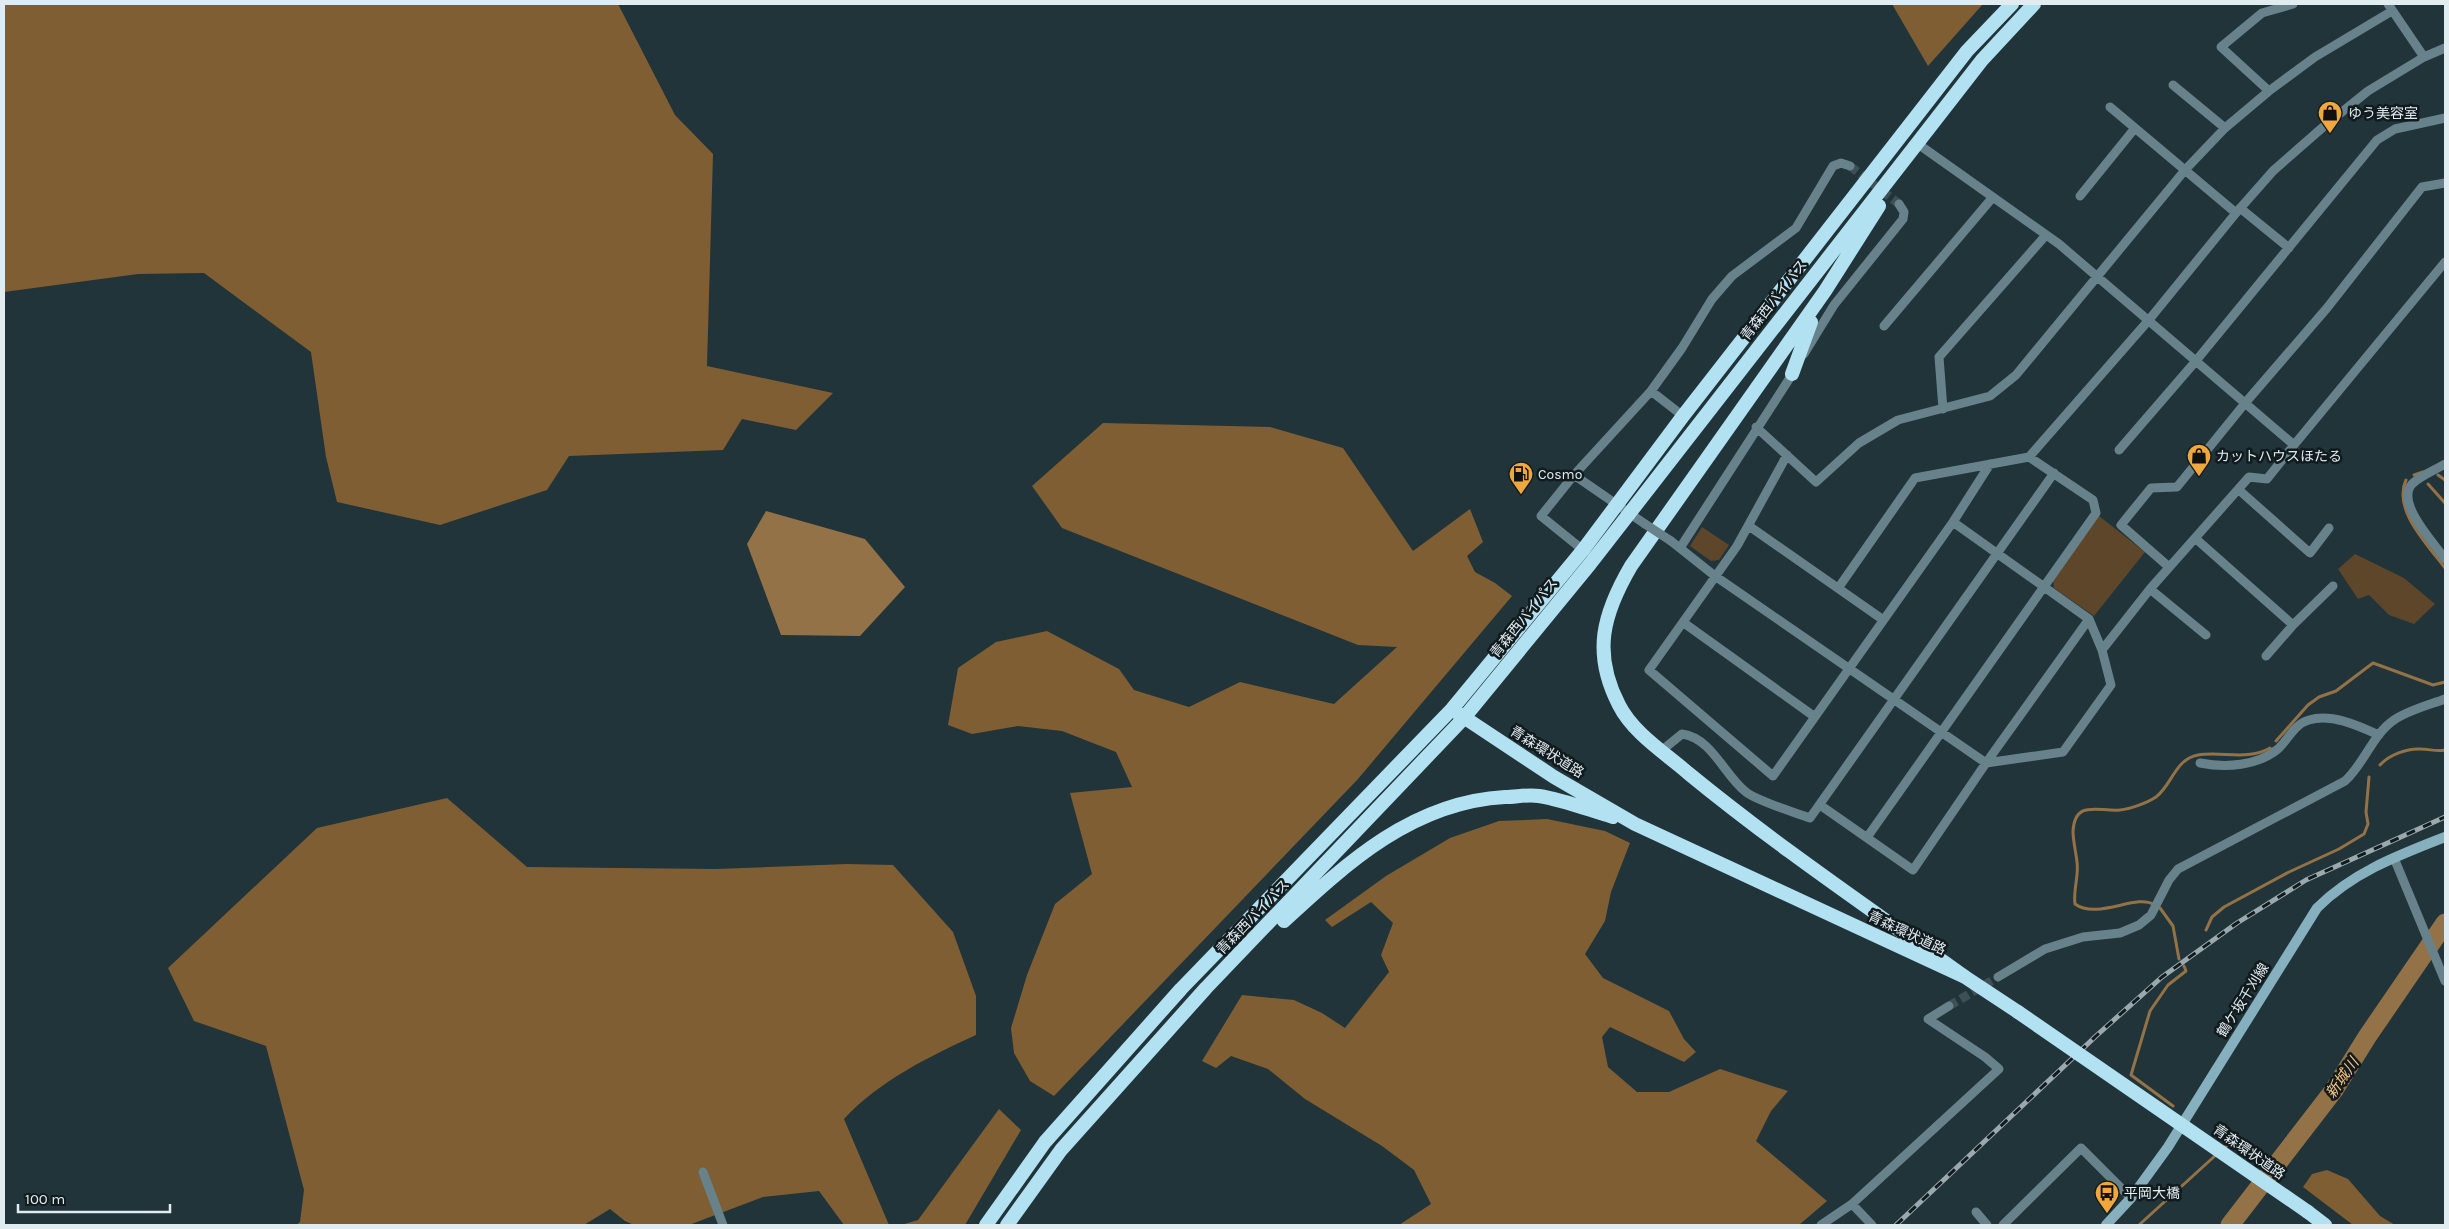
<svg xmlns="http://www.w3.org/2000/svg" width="2449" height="1229" font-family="Karla,'Noto Sans JP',sans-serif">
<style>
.green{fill:#5d4629}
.forest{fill:#7f5e33}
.water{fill:#947247}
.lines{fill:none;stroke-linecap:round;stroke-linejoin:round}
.stream{stroke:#947247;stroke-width:3}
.river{stroke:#947247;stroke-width:19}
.minor-tunnel{stroke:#3d5055;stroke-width:9;stroke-dasharray:9 4.5;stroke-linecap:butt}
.minor{stroke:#68828b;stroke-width:9}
.secondary{stroke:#86b0be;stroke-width:10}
.trunk{stroke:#b2e1f2;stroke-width:14}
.rail-casing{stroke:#9aa9ae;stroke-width:5}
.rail{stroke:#111a1d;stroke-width:3;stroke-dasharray:9;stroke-linecap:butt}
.minor-bridge{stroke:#68828b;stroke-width:9}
.trunk-bridge{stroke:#b2e1f2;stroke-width:14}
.labels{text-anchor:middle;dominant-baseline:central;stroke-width:5;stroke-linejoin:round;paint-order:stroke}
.poi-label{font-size:14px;fill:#e0ecf0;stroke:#111a1d;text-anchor:start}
.street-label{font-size:14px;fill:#e0ecf0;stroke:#111a1d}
.water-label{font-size:15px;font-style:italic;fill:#f7c380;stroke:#111a1d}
</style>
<rect width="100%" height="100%" fill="#20343a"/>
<path class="green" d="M2099 516 2145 552 2094 616 2054 588 2053 581Z
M1702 527 1729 545 1719 560 1711 561 1690 546Z
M2355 554 2404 578 2435 604 2414 624 2389 615 2369 595 2358 599 2338 569Z"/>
<path class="forest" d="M4 4H618L675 115 713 154 707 366 833 393 796 430 742 419 723 450 569 456 547 490 440 525 337 502 326 457 311 352 204 273 138 274 4 292Z
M1892 4H1983L1928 66Z
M1103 423 1270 427 1343 448 1413 551 1470 509 1483 542 1467 556 1475 572 1495 583 1512 596 1358 779 1054 1096 1030 1081 1014 1053 1011 1028 1027 975 1055 904 1092 874 1070 793 1132 787 1116 752 1062 731 1018 726 972 734 948 725 958 668 996 642 1047 631 1119 669 1134 690 1189 707 1240 682 1334 704 1397 647 1358 645 1062 528 1032 486Z
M447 798 527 867 716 869 847 864 893 865 953 932 976 996V1035C930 1056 879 1081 844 1119L889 1225H844L819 1191 763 1197 689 1225H634L625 1221 610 1209 584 1225H296L300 1222 304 1190 266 1046 194 1021 168 968 317 828Z
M1547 819 1605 831 1630 843 1611 892 1605 921 1585 954 1603 978 1669 1011 1684 1039 1696 1052 1684 1062 1610 1027 1602 1037 1608 1067 1637 1092H1669L1720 1069 1788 1091 1771 1111 1756 1141 1827 1201 1799 1225H1399L1431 1204 1414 1170 1382 1146 1305 1099 1268 1069 1231 1056 1216 1068 1202 1061 1242 995 1294 1000 1322 1013 1345 1028 1389 972 1381 955 1393 923 1371 902 1332 927 1325 920 1386 876 1450 838 1499 821Z
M999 1109 1021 1130 965 1225H901L918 1220Z
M2327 1170 2348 1179 2380 1216 2395 1225H2353L2303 1187 2312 1174Z"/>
<path class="water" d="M766 511 865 539 905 587 860 636 781 635 747 544Z"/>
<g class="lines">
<path class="stream" d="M2414 475 2423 472
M2438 475 2445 480
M2406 480C2392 510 2429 546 2445 568
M2428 484 2445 503
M2276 741 2308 705 2319 697 2336 691 2373 663 2425 682 2433 685 2445 682
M2380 765C2389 755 2407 748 2421 749 2430 749 2436 752 2445 750
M2153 904C2136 894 2097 920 2075 904 2073 890 2079 876 2077 862 2076 852 2073 841 2073 831 2075 799 2099 812 2120 810 2130 809 2147 803 2156 797 2172 785 2175 759 2198 755 2222 751 2247 761 2270 748
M2160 908 2173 926 2179 959
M2206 930 2212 917 2224 907 2289 872 2339 849 2364 834 2368 824 2366 812 2369 777
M2173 1106 2131 1075 2150 1011 2168 985 2186 971 2184 966
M2224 1148 2231 1142
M2139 1225 2217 1154"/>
<path class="river" d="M2230 1225 2334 1090 2367 1037 2445 923"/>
<path class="minor-tunnel" d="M1850 166 1899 204
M1949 1006 1998 977"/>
<path class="minor" d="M2388 4 2424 57
M2173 85 2225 128
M2269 91 2221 47 2262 13 2293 4
M2110 107 2236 213
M1918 144 2059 244 2294 445 2445 262
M2080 196 2135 128
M2240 208 2289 248
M1884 326 1993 197
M1804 354 1834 305 1903 219 1904 212 1899 204
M1651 391 1683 416
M1943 409 1939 357 2046 235
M1756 427 1816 482 1859 443 1898 420 1990 396 2016 375 2185 170 2225 128 2269 91 2315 57 2392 11
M2119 450 2195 362 2377 140 2395 129 2445 118
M1787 455 1737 546 1649 670 1773 776 1953 522 1990 464
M2445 464C2435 470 2420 476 2412 484 2395 503 2435 544 2445 559
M1574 475 1645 524
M2239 490 2310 553 2329 528
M1749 526 1882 619
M2195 538 2293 625
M1671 541 1715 576 1986 763 2063 752 2111 685 2102 650 2089 619 1953 522
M1680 548 1795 370
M1583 550 1541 516 1574 475 1651 391 1682 348 1712 299 1732 276 1796 228 1833 166 1841 163 1850 166
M2169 567 2121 525 2151 488 2177 487 2246 402 2327 308 2422 187 2445 183
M1839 587 1915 478 2029 457 2148 321 2236 213 2273 171 2322 128 2368 91 2424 57 2445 48
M2150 589 2206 635
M1684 623 1815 717
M2102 650 2150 589 2249 477 2267 479 2294 445
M2266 656 2293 625 2333 586
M1661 751 1682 734C1712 738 1724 775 1746 792 1759 802 1794 812 1810 818L2054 473
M2200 763C2226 768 2257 766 2278 749 2288 740 2294 724 2309 720 2332 713 2359 726 2379 735
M1820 805 1913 870 1986 763 2089 619
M1868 836 2096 513 2093 500 2029 457
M2394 858 2445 981
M1998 977 2045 949 2083 937 2120 933 2139 925 2151 915 2169 880 2178 869 2345 781C2364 764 2373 734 2394 720 2409 710 2429 705 2445 699
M703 1172 723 1225
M1852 1204 1872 1225
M1976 1212 1987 1225
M1821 1225 1852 1204 1999 1069 1985 1057 1928 1019 1949 1006
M2003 1225 2081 1148 2131 1198"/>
<path class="secondary" d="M2106 1225 2131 1198 2168 1147 2317 908C2353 872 2399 855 2445 837"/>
<path class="trunk" d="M1879 206 1825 291 1631 566C1603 614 1592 653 1619 705 1633 733 1665 753 1688 773 1777 846 1872 910 1965 977
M1792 374 1811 322
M1456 712 1554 777 1635 824 1965 977 2018 1012
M1284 921C1348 862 1413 802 1505 797 1516 797 1528 794 1539 796 1564 800 1589 810 1613 817
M2308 1212 2325 1225
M986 1225 1045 1142 1181 989 1452 709 1583 550 1683 416 1967 51 2012 4
M1007 1225 1061 1150 1206 988 1463 719 1590 564 1982 60 2034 4"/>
<defs>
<path id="rail" d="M1896 1225 2096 1036 2162 977 2237 923 2306 880 2445 817"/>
</defs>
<use href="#rail" class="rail-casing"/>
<use href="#rail" class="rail"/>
<path class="minor-bridge" d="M1645 524 1671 541"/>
<path class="trunk-bridge" d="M2018 1012 2308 1212"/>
</g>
<defs>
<symbol id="shop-pin" viewBox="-11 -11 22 30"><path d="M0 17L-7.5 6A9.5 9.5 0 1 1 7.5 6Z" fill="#efa73e" stroke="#111a1d"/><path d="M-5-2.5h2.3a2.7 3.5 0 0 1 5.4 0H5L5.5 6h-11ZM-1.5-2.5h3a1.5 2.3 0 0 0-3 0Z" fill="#111"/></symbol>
<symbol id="fuel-pin" viewBox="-11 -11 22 30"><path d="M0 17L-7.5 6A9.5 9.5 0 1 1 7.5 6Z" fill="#efa73e" stroke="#111a1d"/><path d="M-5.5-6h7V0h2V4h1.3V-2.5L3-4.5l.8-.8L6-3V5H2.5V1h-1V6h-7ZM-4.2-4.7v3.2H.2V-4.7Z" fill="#111"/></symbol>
<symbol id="bus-pin" viewBox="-11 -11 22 30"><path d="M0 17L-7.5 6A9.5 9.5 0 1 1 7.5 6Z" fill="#efa73e" stroke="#111a1d"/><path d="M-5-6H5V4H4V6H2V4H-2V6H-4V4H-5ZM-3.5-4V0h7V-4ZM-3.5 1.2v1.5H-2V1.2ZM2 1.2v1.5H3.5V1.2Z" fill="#111"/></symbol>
</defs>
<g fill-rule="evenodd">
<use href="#shop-pin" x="2316" y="99" width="28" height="38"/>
<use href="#shop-pin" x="2185" y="442" width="28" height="38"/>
<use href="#fuel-pin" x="1507" y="460" width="28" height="38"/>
<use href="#bus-pin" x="2093" y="1179" width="28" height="38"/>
</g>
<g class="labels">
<g class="poi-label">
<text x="2348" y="113">ゆう美容室</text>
<text x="2216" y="456">カットハウスほたる</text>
<text x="1538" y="474">Cosmo</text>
<text x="2124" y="1193">平岡大橋</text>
</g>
<g class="street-label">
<text transform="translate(1774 300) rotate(-52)">青森西バイパス</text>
<text transform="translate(1524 618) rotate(-51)">青森西バイパス</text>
<text transform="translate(1547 752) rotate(32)">青森環状道路</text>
<text transform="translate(1253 917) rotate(-46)">青森西バイパス</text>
<text transform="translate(1907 933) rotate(25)">青森環状道路</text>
<text transform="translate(2243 1000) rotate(-58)">鶴ケ坂千刈線</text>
<text transform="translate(2249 1152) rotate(35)">青森環状道路</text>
</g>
<g class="water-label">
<text transform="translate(2342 1078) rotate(-55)">新城川</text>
</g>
</g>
<rect width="2449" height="1229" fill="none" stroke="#e0ecf0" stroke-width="10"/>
<path d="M18 1204v8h152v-8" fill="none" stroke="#e0ecf0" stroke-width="2.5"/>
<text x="25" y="1204" font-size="15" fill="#e0ecf0" stroke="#111a1d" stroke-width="4" paint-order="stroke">100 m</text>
</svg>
